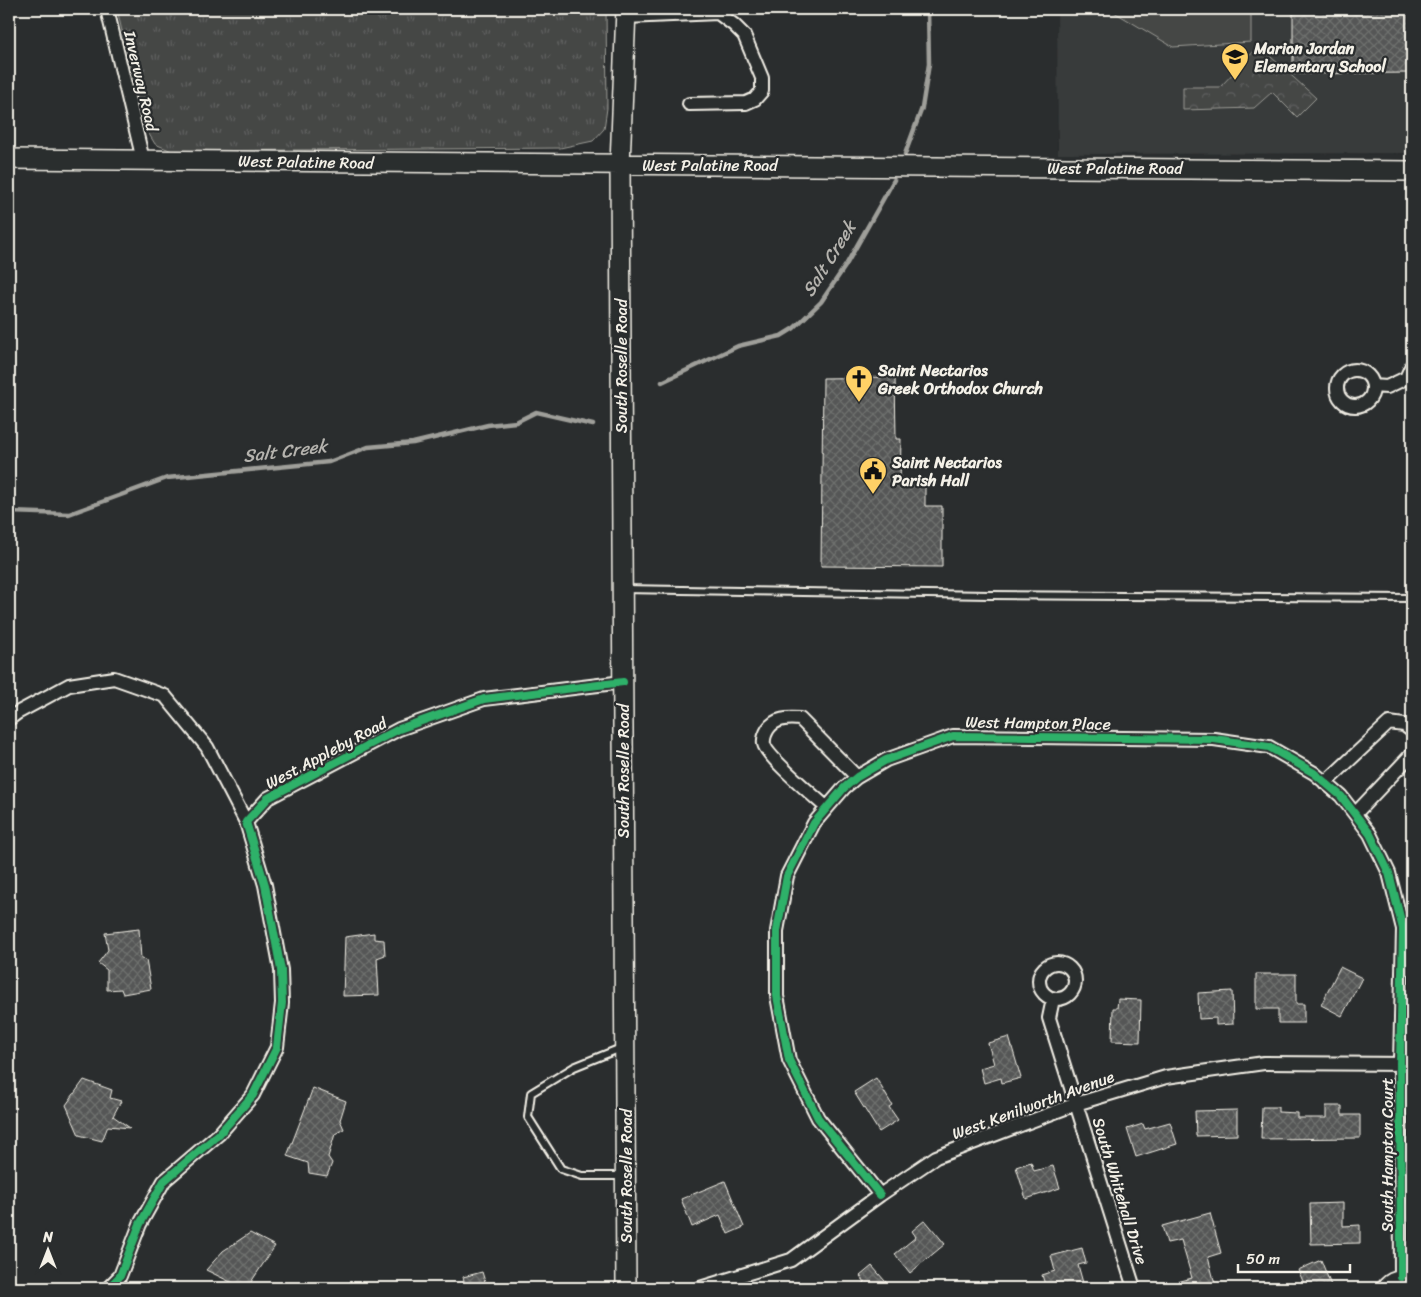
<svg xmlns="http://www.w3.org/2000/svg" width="1421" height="1297" font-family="Sriracha,sans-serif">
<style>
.built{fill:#373a3a}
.grass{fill:url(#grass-tufts);stroke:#9c9c96}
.park{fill:url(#park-crowns);stroke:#9c9c96}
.garden{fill:#444645;stroke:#9c9c96}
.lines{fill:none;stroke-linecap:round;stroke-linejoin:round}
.stream{stroke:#9f9f9a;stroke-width:4.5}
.building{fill:url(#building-cross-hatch);stroke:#f4f1e8}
.service-casing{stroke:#f4f1e8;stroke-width:10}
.minor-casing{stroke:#f4f1e8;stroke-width:16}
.secondary-casing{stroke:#f4f1e8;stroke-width:22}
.service{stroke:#2a2d2e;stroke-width:6}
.minor{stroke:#2a2d2e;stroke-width:12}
.secondary{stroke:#2a2d2e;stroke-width:19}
.cycleway-casing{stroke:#2a2d2e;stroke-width:11}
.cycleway{stroke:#2db169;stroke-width:8}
.labels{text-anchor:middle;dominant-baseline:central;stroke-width:4.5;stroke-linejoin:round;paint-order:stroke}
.poi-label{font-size:16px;font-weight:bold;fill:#f4f1e8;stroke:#2a2d2e;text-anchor:start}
.street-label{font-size:16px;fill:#f4f1e8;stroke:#2a2d2e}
.water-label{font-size:18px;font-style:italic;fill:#b5b3ae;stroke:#2a2d2e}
</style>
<defs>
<pattern id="grass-tufts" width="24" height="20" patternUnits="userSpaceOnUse" patternTransform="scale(1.25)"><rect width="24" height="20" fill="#444645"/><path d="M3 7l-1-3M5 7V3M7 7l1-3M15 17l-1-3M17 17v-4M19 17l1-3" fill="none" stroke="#606160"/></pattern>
<pattern id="park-crowns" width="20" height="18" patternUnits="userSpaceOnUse" patternTransform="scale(1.25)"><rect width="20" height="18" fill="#444645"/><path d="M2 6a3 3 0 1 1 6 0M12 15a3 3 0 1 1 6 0" fill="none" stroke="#606160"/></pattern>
<pattern id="building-cross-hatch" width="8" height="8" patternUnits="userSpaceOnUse" patternTransform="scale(1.25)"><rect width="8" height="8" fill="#555756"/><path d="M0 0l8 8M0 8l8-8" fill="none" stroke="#6e706e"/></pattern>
</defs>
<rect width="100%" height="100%" fill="#2a2d2e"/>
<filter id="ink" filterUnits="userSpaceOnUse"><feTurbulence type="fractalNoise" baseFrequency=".02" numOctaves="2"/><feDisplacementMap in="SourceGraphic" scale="10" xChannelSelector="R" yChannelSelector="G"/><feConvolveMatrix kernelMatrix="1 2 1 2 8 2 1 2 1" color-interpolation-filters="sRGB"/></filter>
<g filter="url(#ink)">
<path class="built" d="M1057 9H1412V153L1058 154Z"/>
<path class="grass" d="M117 9H606L607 108 604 129 593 141 560 148 172 151 155 144 143 124Z"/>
<path class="park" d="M1259 46 1316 98 1297 117 1272 92 1254 108 1183 110V87H1220Z"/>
<path class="garden" d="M1109 9H1251V42L1173 47Z"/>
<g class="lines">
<path class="stream" d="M905 154 922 108 929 64 928 9
M662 382 738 346 781 336 794 328 821 302 846 265 894 180
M9 512 69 514 167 478 329 462 368 447 413 443 488 425 516 422 536 412 593 425"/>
</g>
<path class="building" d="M1293 9H1412V73L1293 74Z
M895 377 896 439H901L900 485H925V506H942V567L821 566 823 378Z
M139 929 141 959 146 960 151 989 123 994 121 989 107 990V970L98 963 108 950 105 933Z
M374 933V939L384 940 385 955 377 958 379 995 343 996 345 937Z
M1340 967 1362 978 1342 1016 1321 1005Z
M1256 974H1296V1004H1304V1023H1278V1009H1256Z
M1232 991 1233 1024 1216 1025V1018L1199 1019 1198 993Z
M1118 999 1141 1000 1140 1042 1112 1041 1113 1008H1117Z
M1009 1037 1021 1078 1002 1083 1001 1078 984 1083 980 1068 994 1064 988 1043Z
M876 1078 892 1105 889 1107 898 1120 879 1132 854 1092Z
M84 1080 112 1090 110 1098 121 1101 113 1116 130 1128 108 1126 102 1141 79 1135 66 1105Z
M313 1088 346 1101 340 1120 344 1129 335 1134 328 1157 332 1163 327 1176 309 1173 308 1163 287 1156Z
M1326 1106H1342V1115H1360V1138L1261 1139 1262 1107H1278V1112L1297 1113V1118H1326Z
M1237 1110V1135L1196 1136 1195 1111Z
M1170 1122 1177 1144 1136 1157 1127 1129 1143 1124 1145 1129Z
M1031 1162 1034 1171 1053 1166 1060 1188 1026 1199 1016 1167Z
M725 1181 744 1227 728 1234 720 1215 692 1227 681 1199Z
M1343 1203V1226L1360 1225V1243L1311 1244 1310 1204Z
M1210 1213 1221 1253 1208 1257 1216 1288H1170V1284L1192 1278 1181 1240 1167 1243 1162 1226Z
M925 1220 945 1244 910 1273 895 1254 916 1237 912 1231Z
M250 1233 275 1246 247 1288H243L206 1270 223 1251Z
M1082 1248 1086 1263 1078 1265 1083 1283 1063 1288H1046L1042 1275 1055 1271 1051 1256Z
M1321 1260 1332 1288H1306L1298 1270Z
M872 1266 891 1288H857L865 1282 860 1276Z
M482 1272 487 1288H466L463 1277Z"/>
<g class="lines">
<defs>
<path id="service" d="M623 589 990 595 1412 598
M621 1048 574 1067 531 1093 528 1117 561 1169 582 1176H623"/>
<path id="minor" d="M107 9 143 160
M626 17 718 13 734 25 744 35 762 78V91L755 99 746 103 689 104
M1337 388a18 18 0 1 1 36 0a18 18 0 1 1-36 0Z
M1373 386 1387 387 1406 378 1412 365
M9 719 17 713 69 685 114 678 165 696 207 747 246 822
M1325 783 1389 723 1404 725 1412 731
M827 808C815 797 766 756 764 744 763 738 765 734 768 729 775 718 788 718 800 719L857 777
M1355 814 1412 754
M1039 981a18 18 0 1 1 36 0a18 18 0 1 1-36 0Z
M1053 999 1049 1018 1134 1288
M880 1195 818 1118 789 1060 777 996V931L787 876 814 823 844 788 857 777 886 760 953 736 1214 739 1269 747 1314 773 1341 796 1370 834 1389 873 1403 929 1400 1063 1401 1277
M108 1288 120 1276 140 1224 164 1181 219 1134 253 1095 277 1047 282 1003 281 970 265 885 246 822 268 798 399 729 484 699 623 682
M700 1288 791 1260 880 1195 936 1157 1076 1104 1166 1077 1264 1063 1412 1064
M1383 1288C1389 1278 1402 1274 1412 1281"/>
<path id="secondary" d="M626 9 620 165 626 1288
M9 159 1412 171"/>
</defs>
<use href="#service" class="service-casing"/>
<use href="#minor" class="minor-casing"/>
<use href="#secondary" class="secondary-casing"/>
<use href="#service" class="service"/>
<use href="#minor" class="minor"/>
<use href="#secondary" class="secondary"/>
<defs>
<path id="cycleway" d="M880 1195 818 1118 789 1060 777 996V931L787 876 814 823 844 788 857 777 886 760 953 736 1214 739 1269 747 1314 773 1341 796 1370 834 1389 873 1403 929 1400 1063 1401 1277
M108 1288 120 1276 140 1224 164 1181 219 1134 253 1095 277 1047 282 1003 281 970 265 885 246 822 268 798 399 729 484 699 623 682"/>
</defs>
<use href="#cycleway" class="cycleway-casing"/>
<use href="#cycleway" class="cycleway"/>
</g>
</g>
<defs>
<symbol id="school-pin" viewBox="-11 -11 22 30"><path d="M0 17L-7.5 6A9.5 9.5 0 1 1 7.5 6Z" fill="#ffd166" stroke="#2a2d2e"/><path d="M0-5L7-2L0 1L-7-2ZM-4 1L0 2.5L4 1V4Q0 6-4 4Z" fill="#111"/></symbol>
<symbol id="church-pin" viewBox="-11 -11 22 30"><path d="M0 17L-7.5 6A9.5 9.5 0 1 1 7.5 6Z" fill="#ffd166" stroke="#2a2d2e"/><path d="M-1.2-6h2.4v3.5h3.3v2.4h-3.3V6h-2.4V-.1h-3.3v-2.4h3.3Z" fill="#111"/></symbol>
<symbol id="civic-pin" viewBox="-11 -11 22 30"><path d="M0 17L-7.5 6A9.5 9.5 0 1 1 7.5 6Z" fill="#ffd166" stroke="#2a2d2e"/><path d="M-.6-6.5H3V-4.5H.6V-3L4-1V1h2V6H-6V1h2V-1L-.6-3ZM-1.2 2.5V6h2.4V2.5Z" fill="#111"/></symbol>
</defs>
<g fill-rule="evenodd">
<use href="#school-pin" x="1219" y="41" width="32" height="43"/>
<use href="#church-pin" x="843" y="363" width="32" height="43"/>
<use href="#civic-pin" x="857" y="455" width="32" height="43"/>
</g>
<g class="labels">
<g class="poi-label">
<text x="1254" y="48">Marion Jordan<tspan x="1254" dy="18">Elementary School</tspan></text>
<text x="878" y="370">Saint Nectarios<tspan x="878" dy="18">Greek Orthodox Church</tspan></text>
<text x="892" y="462">Saint Nectarios<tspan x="892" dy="18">Parish Hall</tspan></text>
</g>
<g class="street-label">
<text transform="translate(141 81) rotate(77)">Inverway Road</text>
<text transform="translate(306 162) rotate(1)">West Palatine Road</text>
<text x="710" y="165">West Palatine Road</text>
<text x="1115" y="168">West Palatine Road</text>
<text transform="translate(621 366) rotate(-90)">South Roselle Road</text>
<text transform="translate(1038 723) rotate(1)">West Hampton Place</text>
<text transform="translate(326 753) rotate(-28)">West Appleby Road</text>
<text transform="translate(623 771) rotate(-90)">South Roselle Road</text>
<text transform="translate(1033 1105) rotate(-20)">West Kenilworth Avenue</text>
<text transform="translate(1387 1155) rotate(-90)">South Hampton Court</text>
<text transform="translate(626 1176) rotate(-90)">South Roselle Road</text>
<text transform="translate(1120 1191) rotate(73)">South Whitehall Drive</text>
</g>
<g class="water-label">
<text transform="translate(829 259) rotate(-58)">Salt Creek</text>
<text transform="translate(285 451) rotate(-7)">Salt Creek</text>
</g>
</g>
<rect width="1421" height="1297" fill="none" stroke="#2a2d2e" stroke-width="30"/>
<rect x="15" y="15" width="1391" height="1267" fill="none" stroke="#f4f1e8" stroke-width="2" filter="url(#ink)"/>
<g transform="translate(48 1250)" stroke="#2a2d2e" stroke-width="4" paint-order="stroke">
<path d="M0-4L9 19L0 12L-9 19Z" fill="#f4f1e8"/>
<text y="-8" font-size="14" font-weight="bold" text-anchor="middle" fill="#f4f1e8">N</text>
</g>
<path d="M1238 1264v8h112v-8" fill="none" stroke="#f4f1e8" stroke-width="2.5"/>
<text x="1246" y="1264" font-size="15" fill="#f4f1e8" stroke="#2a2d2e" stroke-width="4" paint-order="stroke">50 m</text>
</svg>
